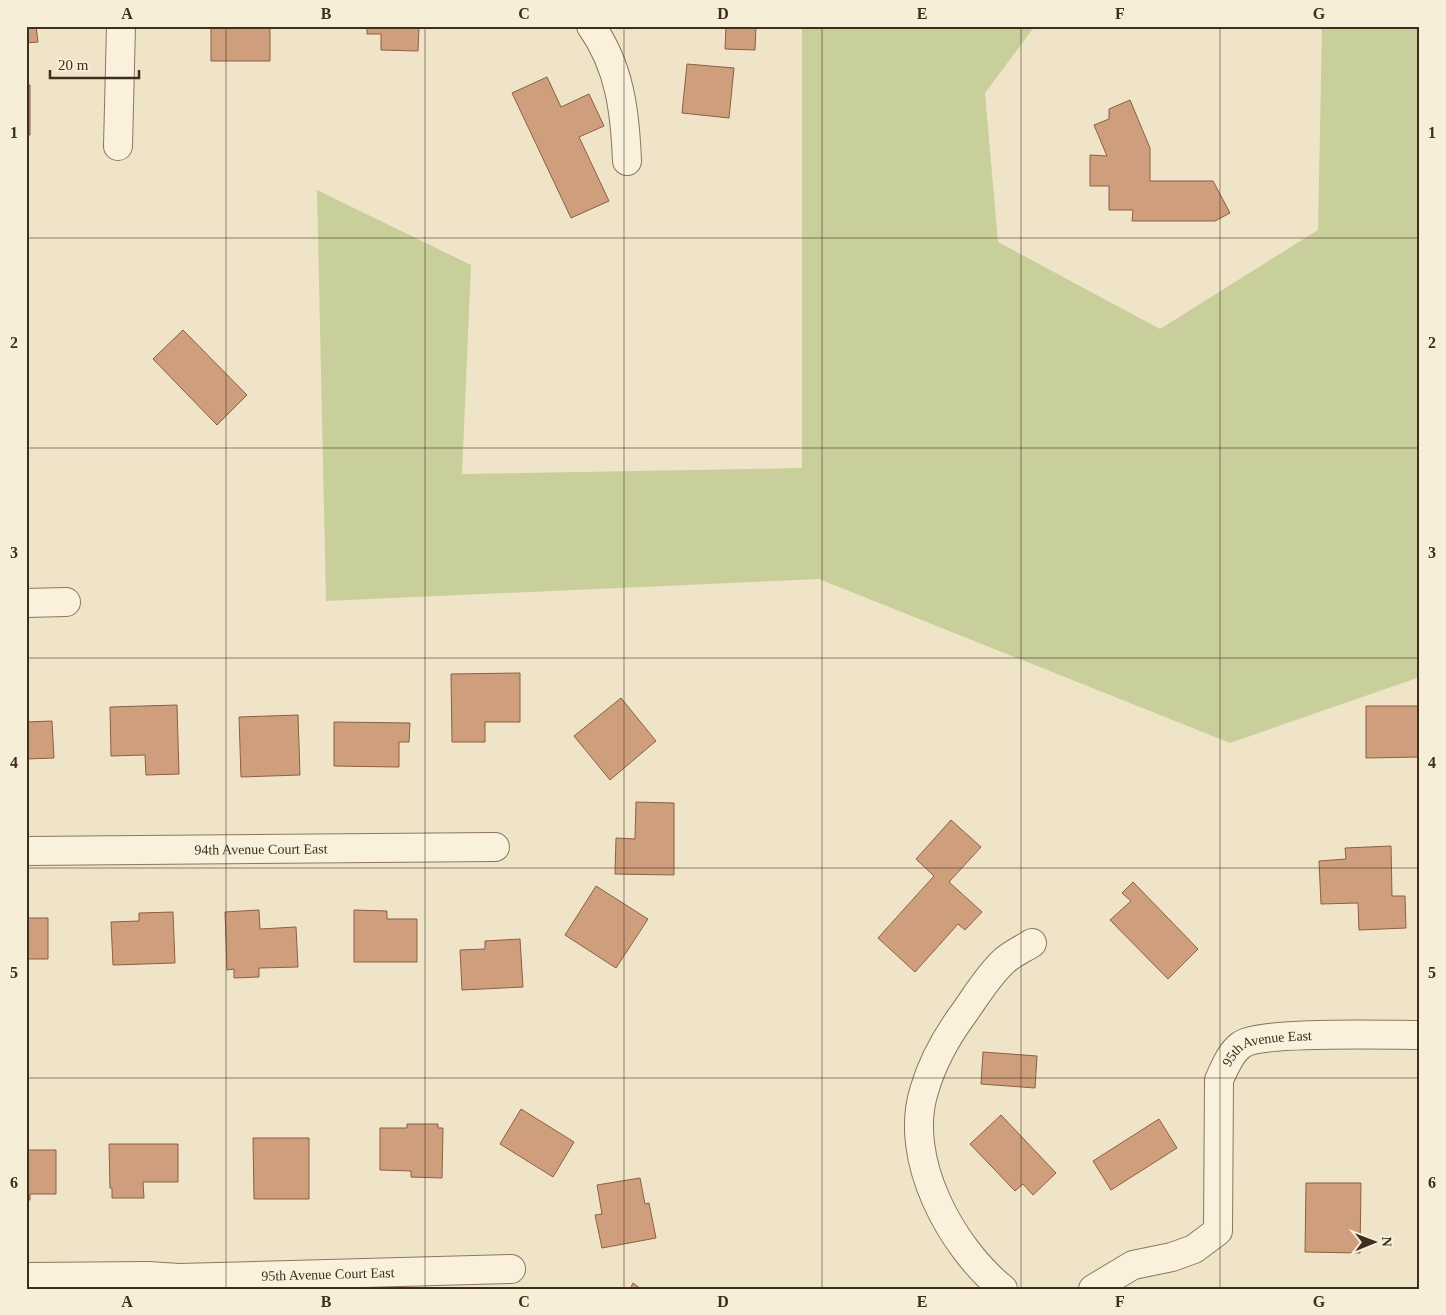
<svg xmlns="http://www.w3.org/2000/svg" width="1446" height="1315" font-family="Georgia,serif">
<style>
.green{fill:#c9cf9b}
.building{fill:#cf9f7d;stroke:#8d5f41}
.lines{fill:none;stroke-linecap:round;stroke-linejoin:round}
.minor-casing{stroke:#8d765c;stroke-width:30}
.minor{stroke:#faf1dc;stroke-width:28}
.grid{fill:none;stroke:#3d2e20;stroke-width:1;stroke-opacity:0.55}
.labels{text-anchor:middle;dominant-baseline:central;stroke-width:4;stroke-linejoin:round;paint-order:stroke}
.street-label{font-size:14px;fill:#3d2e20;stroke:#f7eed8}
.neatline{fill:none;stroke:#3d2e20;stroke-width:2}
.grid-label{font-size:16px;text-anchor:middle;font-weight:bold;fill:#3d2e20}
</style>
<rect width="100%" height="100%" fill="#f0e4c8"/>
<path class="green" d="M802 26H1035L985 93 998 242 1160 329 1318 230 1322 26H1420V677L1230 743 819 579 326 601 317 190 471 265 462 474 802 468Z"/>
<path class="building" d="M26 26H36L38 42 26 43Z
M227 26H270V61H211V28Z
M367 26H419L418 51 381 50V34H367Z
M726 26H756L755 50 725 49Z
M687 64 734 68 729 118 682 113Z
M547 77 561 107 589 94 604 126 579 137 609 201 571 218 512 93Z
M26 85H30V135H26Z
M1130 100 1150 148V181H1213L1230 213 1215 221H1132L1133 210H1109V186H1090V155L1107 156 1094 125 1109 119V109Z
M183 330 247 395 217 425 153 359Z
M520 673V722H485V742H452L451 674Z
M621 698 656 741 610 780 574 736Z
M177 705 179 774 146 775 145 755 111 756 110 707Z
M1366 706H1420V757L1366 758Z
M298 715 300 775 241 777 239 717Z
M52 721 54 758 26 759V722Z
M334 722 410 723 409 742H399V767L334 766Z
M636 802 674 803V875L615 874 616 838 635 839Z
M951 820 981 847 949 882 982 912 965 930 958 924 915 972 878 938 934 876 916 859Z
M1391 846 1392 896H1405L1406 928 1359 930 1358 903 1321 904 1319 861 1346 859 1345 848Z
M1133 882 1198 949 1168 979 1110 920 1131 901 1122 893Z
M596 886 648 919 616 968 565 935Z
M259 910 260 929 296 927 298 967 259 968V977L234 978V969L227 970 225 912Z
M354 910 387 911V919H417V962H354Z
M173 912 175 963 113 965 111 922 139 921V913Z
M26 918H48V959H26Z
M520 939 523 987 462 990 460 950 485 949V941Z
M983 1052 1037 1056 1035 1088 981 1084Z
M521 1109 574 1142 553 1177 500 1144Z
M1001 1115 1056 1173 1033 1195 1023 1184 1015 1191 970 1144Z
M1159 1119 1177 1148 1111 1190 1093 1161Z
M407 1124H438V1128H443L442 1178 411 1177V1171L380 1170V1128H407Z
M253 1138H309V1199H254Z
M109 1144H178V1182H143L144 1198H112V1188H110Z
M26 1150H56V1194H30V1200H26Z
M640 1178 645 1204 649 1203 656 1238 602 1248 595 1215 602 1214 597 1185Z
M1306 1183H1361L1360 1253 1305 1252Z
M633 1283 641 1289H630Z"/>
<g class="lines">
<defs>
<g id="minor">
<path d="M591 26C620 67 625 112 627 161"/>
<path d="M118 146 121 26"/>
<path d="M26 603 66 602"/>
<path id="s1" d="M26 851 495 847"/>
<path id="s2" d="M26 1277 148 1276 179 1278 511 1269"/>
<path d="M1003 1289C951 1247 903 1159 924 1091 932 1063 947 1036 964 1013 976 996 988 976 1003 962 1011 954 1023 949 1032 943"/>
<path id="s3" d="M1093 1289 1133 1265 1172 1257 1194 1249 1218 1231 1219 1080C1224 1069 1230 1053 1241 1045 1259 1031 1389 1035 1420 1035"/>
</g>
</defs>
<use href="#minor" class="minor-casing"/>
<use href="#minor" class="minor"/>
</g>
<path class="grid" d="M226 26V1289M425 26V1289M624 26V1289M822 26V1289M1021 26V1289M1220 26V1289M26 238H1420M26 448H1420M26 658H1420M26 868H1420M26 1078H1420"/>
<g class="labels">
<g class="street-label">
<text stroke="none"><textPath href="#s1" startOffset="235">94th Avenue Court East</textPath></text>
<text stroke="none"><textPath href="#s3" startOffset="356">95th Avenue East</textPath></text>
<text stroke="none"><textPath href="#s2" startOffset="302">95th Avenue Court East</textPath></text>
</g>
</g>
<rect width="1446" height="1315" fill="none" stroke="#f7eed8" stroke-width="55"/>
<g transform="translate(1374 1242) rotate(89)" stroke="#f7eed8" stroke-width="4" paint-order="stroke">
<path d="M0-4L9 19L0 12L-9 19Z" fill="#3d2e20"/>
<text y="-8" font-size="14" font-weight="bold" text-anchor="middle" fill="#3d2e20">N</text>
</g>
<path d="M50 70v8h89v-8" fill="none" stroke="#3d2e20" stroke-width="2.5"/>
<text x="58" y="70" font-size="15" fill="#3d2e20" stroke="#f7eed8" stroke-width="4" paint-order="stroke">20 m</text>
<rect x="28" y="28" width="1390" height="1260" class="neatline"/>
<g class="grid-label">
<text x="127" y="19">A</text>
<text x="326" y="19">B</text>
<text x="524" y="19">C</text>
<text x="723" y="19">D</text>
<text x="922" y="19">E</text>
<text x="1120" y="19">F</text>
<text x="1319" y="19">G</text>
<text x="14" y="138">1</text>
<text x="1432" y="138">1</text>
<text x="14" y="348">2</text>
<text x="1432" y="348">2</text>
<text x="14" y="558">3</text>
<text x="1432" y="558">3</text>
<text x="14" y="768">4</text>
<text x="1432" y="768">4</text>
<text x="14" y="978">5</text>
<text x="1432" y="978">5</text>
<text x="14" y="1188">6</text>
<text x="1432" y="1188">6</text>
<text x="127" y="1307">A</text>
<text x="326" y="1307">B</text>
<text x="524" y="1307">C</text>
<text x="723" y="1307">D</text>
<text x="922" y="1307">E</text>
<text x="1120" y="1307">F</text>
<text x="1319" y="1307">G</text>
</g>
</svg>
